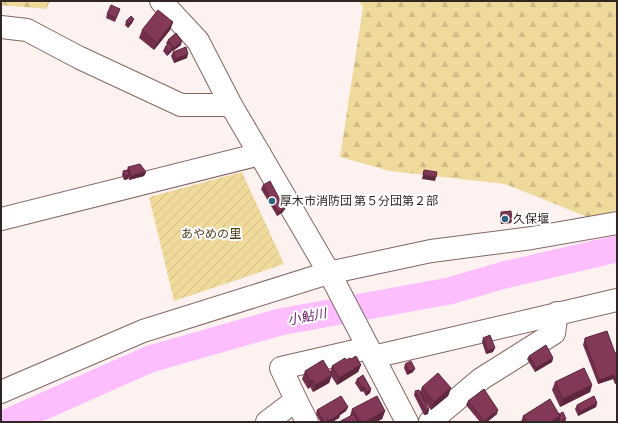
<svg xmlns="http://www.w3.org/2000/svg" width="618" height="423" font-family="'Sofia Sans Condensed','Noto Sans JP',sans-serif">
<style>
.forest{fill:url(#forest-firs)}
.garden{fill:url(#garden-furrows)}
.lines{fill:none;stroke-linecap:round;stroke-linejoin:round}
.river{stroke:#fcbefe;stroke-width:27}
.minor-casing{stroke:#826864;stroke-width:24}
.minor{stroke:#fff;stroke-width:22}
.wall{fill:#72304c}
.shaded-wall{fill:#5c273e}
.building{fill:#843858;stroke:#5c273e}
.poi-dot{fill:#2c647e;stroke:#fff;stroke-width:1.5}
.labels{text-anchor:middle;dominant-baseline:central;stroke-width:4;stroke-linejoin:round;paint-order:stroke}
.poi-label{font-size:12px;fill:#312624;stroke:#fff;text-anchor:start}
.park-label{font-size:12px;fill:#4d411c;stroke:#fff}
.water-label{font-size:13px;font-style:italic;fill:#611965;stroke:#fff}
</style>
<defs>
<pattern id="forest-firs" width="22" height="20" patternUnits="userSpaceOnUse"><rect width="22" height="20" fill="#efd99b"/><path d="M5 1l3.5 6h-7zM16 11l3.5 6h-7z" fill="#cdba85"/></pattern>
<pattern id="garden-furrows" width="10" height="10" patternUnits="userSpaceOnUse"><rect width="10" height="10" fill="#efd99b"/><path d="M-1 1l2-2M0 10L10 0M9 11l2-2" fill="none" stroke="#cdba85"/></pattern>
</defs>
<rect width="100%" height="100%" fill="#fef2f0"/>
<path class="forest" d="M1 1H50L46 9 1 5Z
M359 1H617V210L590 218 505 184 390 171 340 157 363 7Z"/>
<path class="garden" d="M242 172 284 264 174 301 149 197Z"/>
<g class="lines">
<path class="river" d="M8 422 150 359 280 322 449 291 504 275 617 249"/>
<defs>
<path id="minor" d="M161 1 198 41 231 105 331 276 407 422
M1 27 27 30 80 58 181 105H231
M1 219 260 154
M373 357 617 300
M1 392 143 331 328 273 431 251 532 238 617 223
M296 400 281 368 368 348
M267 422 296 400 307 422
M430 422 481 379 554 333 557 313"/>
</defs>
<use href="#minor" class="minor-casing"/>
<use href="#minor" class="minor"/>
</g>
<path class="wall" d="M120 9 115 22 106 18 107 14Z
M134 19 132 23 128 28 125 25 126 21Z
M173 22 170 30 154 50 139 38 142 30Z
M168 40 181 45 173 51H172L167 56 163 51 165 47 167 45 166 43Z
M173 52 187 58 174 63 171 56Z
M128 167 146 172 144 176 129 180 128 177V179L124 180 122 175 123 171 127 170Z
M263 185 283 212 277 216 261 189Z
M501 212 512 219 511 223 501 224 500 216Z
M483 338 493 352 486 354 482 342Z
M585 338 615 353H617V383L615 384 613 379 598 384 583 345Z
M529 356 553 358 552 362 535 372 527 359Z
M351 359 361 365 358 372 337 385 331 376 329 383 313 392 310 387 308 389 302 379 305 371 330 372 332 366 346 360Z
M405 364 413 372 407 375 404 368Z
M357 379 371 389 370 393 366 396 363 391 361 392 355 383Z
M555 382 592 385 590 392 560 407 552 390Z
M422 387 451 388 448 396 431 410 425 402 428 414 424 415 414 395 415 391 420 392Z
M468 401 497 414 487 422H480L466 405Z
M597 403 596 407 578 416 575 409 577 405Z
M348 407 346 411 340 415 339 418 332 422H319L320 421 316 414 317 410Z
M352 409 385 411 382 419 376 422H339L350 416Z
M559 414 565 422H521L523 416Z"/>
<path class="shaded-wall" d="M134 19 132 23 128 28 129 24Z
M173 22 170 30 154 50 157 43Z
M182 41 181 45 173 51 174 48Z
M173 48 171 52 167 56 169 52Z
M188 54 187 58 174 63 175 59Z
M146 172 144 176 129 180 131 176Z
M129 175 128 179 124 180 125 176Z
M423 175 436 177 435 181 422 179Z
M285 209 283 212 277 216 278 212Z
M512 219 511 223 501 224 502 220Z
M495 348 493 352 486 354 488 351Z
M553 358 552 362 535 372 536 368Z
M361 365 358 372 337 385 339 378Z
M415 369 413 372 407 375 409 371Z
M332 375 329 383 313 392 316 385Z
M614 375 613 379 598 384 599 380Z
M617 379V383L615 384 616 380Z
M313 380 310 387 308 389 310 381Z
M592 385 590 392 560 407 563 399Z
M364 387 363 391 361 392 362 388Z
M451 388 448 396 431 410 434 402Z
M371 389 370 393 366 396 367 392Z
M597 403 596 407 578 416 580 412Z
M348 407 346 411 340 415 339 418 332 422H329V421L339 413Z
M429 410 428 414 424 415 426 411Z
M498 410 497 414 487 422H484Z
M385 411 382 419 376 422H365Z
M560 416 558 422H551Z
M566 419 565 422H560Z"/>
<path class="building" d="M111 5 120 9 116 18 107 14Z
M158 10 173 22 157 43 142 30Z
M131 16 134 19 129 24 126 21Z
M176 33 182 41 174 48 168 40Z
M169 43 173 48 169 52 165 47Z
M186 47 188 54 175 59 173 52Z
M140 164 146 172 131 176 128 167Z
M128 170 129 175 125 176 123 171Z
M424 170 437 172 436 177 423 175Z
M270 181 285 209 278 212 263 185Z
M511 211 512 219 502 220 501 212Z
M607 331 615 353H617V379L616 380 614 375 599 380 585 341V338Z
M490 335 495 348 488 351 483 338Z
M546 345 553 358 536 368 529 356Z
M356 356 361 365 339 378 332 366 345 358 346 360 350 358 351 359Z
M323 360 332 375 316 385 313 380 310 381 305 371Z
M411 361 415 369 409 371 405 364Z
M584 368 592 385 563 399 555 382Z
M438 373 451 388 434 402 422 387Z
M363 375 371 389 367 392 364 387 362 388 357 379Z
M484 389 498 410 484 421 468 401Z
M419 390 429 410 426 411 415 391Z
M341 396 348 407 339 413 340 414 329 421 326 418 329 422H319L323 420 317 410Z
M377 396 385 411 365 422H360L352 409Z
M594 396 597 403 580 412 577 405Z
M550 399 560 416 551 422H527L523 416Z
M563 412 566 419 560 422 559 419 560 416 559 414Z
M354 414 358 422H339Z"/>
<g class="poi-dot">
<circle cx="272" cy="201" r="4"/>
<circle cx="505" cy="219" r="4"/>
</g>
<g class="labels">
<g class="poi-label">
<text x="280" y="201">厚木市消防団 第５分団第２部</text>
<text x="513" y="219">久保堰</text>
</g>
<g class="park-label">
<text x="211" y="234">あやめの里</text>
</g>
<g class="water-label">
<text transform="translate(307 317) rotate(-11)">小鮎川</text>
</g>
</g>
<rect width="618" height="423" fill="none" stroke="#312624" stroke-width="4"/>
</svg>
